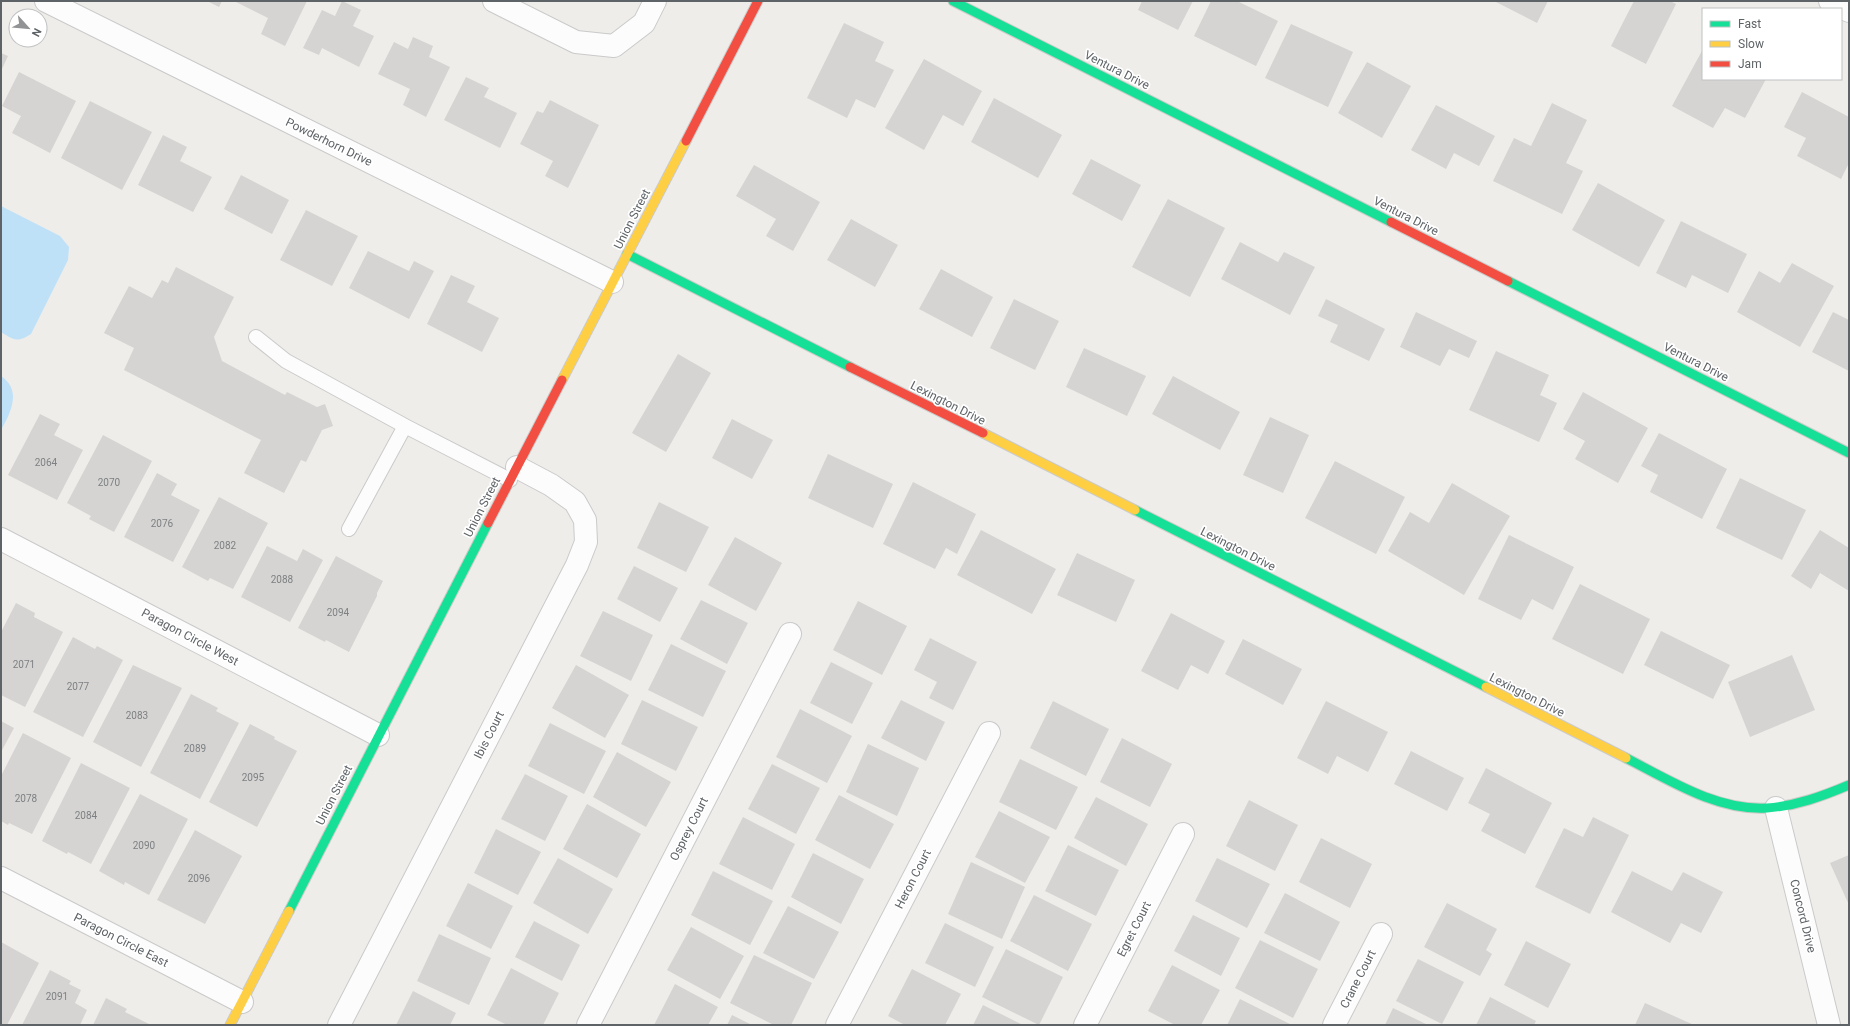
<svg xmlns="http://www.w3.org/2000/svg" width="1850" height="1026" font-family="Roboto,sans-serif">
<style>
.water{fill:#bee1f8}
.building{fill:#d5d4d2}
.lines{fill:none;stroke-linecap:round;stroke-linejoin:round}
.lane-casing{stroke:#cacaca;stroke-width:16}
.street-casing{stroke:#cacaca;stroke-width:24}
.fast-casing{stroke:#cbcac9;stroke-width:11}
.slow-casing{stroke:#cbcac9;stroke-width:11}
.jam-casing{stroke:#cbcac9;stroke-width:11}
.lane{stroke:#fdfcfc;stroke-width:14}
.street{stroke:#fdfcfc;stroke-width:22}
.fast{stroke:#16e098;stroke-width:9}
.slow{stroke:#ffcf43;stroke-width:9}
.jam{stroke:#f24e42;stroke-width:9}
.labels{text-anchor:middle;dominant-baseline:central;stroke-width:3.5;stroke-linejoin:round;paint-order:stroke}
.number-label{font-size:10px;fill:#7d8083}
.street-label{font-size:12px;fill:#5e6367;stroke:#fff}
</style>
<rect width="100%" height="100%" fill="#efede9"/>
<path class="water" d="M1 206 60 236 69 247 68 260 31 334C17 343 14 340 1 332Z
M1 376C22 390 11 412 1 430Z"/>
<path class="building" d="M207 1H222L219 7Z
M237 1H307L285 46 261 34 268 18 236 2Z
M342 1 361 10 353 26 374 36 359 67 322 48 319 55 303 48 322 10 335 16Z
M1142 1H1193L1178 30 1138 10Z
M1211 1H1237L1278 21 1256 66 1194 36Z
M1494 1H1548L1537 23Z
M1634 1H1670L1676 4 1646 64 1611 46Z
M844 23 884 42 875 61 894 70 875 108 856 99 847 118 807 98Z
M1291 24 1353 52 1328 107 1265 78Z
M413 37 433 46 429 57 450 67 426 117 403 105 410 89 378 74 394 42 408 49Z
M1703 49V79H1766L1745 118 1725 108 1713 128 1672 106Z
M1 53 8 56 1 71Z
M924 59 982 91 963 126 943 115 924 150 885 128Z
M1367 62 1411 86 1382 138 1338 113Z
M19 72 76 101 50 153 12 133 21 116 2 106Z
M466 77 489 88 484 97 517 113 500 148 444 120Z
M1802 92 1849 117V163L1841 179 1797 156 1806 138 1784 127Z
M994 98 1062 135 1038 178 971 142Z
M550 100 599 125 568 188 545 176 553 161 520 144 537 111 543 113Z
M90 101 152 132 122 190 61 158Z
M1552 103 1587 120 1566 163 1583 171 1562 214 1493 181 1514 138 1531 146Z
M1436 105 1495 136 1479 166 1454 153 1446 169 1411 150Z
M163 135 187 147 180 161 212 177 193 212 138 185Z
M1091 159 1141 185 1122 221 1072 194Z
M754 165 820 202 793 251 766 236 776 219 736 196Z
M241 175 289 200 272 234 224 209Z
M1598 183 1665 220 1639 267 1572 230Z
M1168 199 1225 228 1190 297 1132 267Z
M306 210 358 236 332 286 280 260Z
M851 219 898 245 875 287 827 260Z
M1681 221 1747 254 1728 293 1692 275 1686 288 1656 273Z
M1240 242 1278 262 1284 252 1315 267 1290 315 1221 279Z
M368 251 409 271 414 261 434 271 409 319 349 288Z
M1792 263 1834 286 1800 347 1737 312 1759 271 1780 283Z
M176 267 234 297 214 337 222 361 285 395 287 392 317 407 325 404 333 426 322 430 306 462 301 460 284 493 244 473 261 440 124 370 134 348 104 333 129 286 152 298 162 280 168 283Z
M941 269 993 297 972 337 919 309Z
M451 275 475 286 467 302 499 318 482 352 427 324Z
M1014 299 1059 321 1035 370 990 348Z
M1326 299 1385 329 1369 361 1330 342 1338 325 1318 316Z
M1416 312 1477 341 1469 358 1449 349 1440 366 1400 347Z
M1833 312 1849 320V371L1812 352Z
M1084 348 1146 376 1127 416 1066 387Z
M1496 351 1549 375 1540 395 1557 403 1539 442 1469 410Z
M678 354 711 373 666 452 632 433Z
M1173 376 1240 412 1220 450 1152 414Z
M1583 392 1648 428 1618 483 1575 459 1585 441 1563 429Z
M40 414 60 424 54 435 83 450 57 500 8 475Z
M1270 417 1309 435 1283 493 1243 475Z
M732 419 773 440 752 479 712 458Z
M1659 433 1727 469 1702 519 1650 492 1658 475 1641 466Z
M103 435 152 461 114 532 89 519 91 516 67 503Z
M828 454 893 484 873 528 808 498Z
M1335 461 1405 497 1376 554 1305 518Z
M157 473 177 484 171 495 200 510 173 562 124 537Z
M1740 478 1806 510 1782 560 1716 528Z
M913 482 976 514 957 554 946 548 935 569 883 544Z
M1452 483 1510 516 1464 595 1388 551 1410 512 1429 523Z
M219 497 268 523 233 589 210 578 208 581 182 567Z
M659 502 709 527 686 572 637 548Z
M981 530 1056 569 1032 614 957 575Z
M1820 530 1849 548V591L1820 573 1811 589 1791 576Z
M1509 535 1574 567 1553 610 1532 599 1521 620 1478 599Z
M735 537 782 563 756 611 708 585Z
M267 546 297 561 303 549 323 560 290 622 241 597Z
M1077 553 1135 580 1116 622 1057 595Z
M336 556 383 581 377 593V596L349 652 326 640 325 642 298 628Z
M634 566 678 588 660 622 617 599Z
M1580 584 1650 619 1623 674 1552 639Z
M701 600 748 623 727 664 680 639Z
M858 601 907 626 882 675 833 650Z
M16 603 35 613 34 617 63 632 25 707 1 695V632Z
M603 611 653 635 631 681 580 656Z
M1171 613 1225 641 1208 674 1191 665 1178 690 1141 671Z
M1661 631 1730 665 1713 699 1644 665Z
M73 637 95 649 97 646 123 660 83 737 33 712Z
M930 638 977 662 953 710 929 698 937 682 914 670Z
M1243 639 1302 669 1283 705 1225 674Z
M671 644 726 671 703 717 648 690Z
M1792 655 1815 710 1750 737 1728 682Z
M831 662 873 683 852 724 810 703Z
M133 665 182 688 141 767 93 742Z
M576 665 629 695 605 738 552 708Z
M191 694 218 708 216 711 239 723 200 799 150 773Z
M642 700 698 727 676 771 621 744Z
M901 700 945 722 926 761 881 738Z
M1053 701 1109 729 1086 776 1030 748Z
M1326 701 1388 732 1368 772 1337 756 1328 774 1297 758Z
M800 709 852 736 827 783 776 757Z
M1 721 14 728 1 752Z
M550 723 606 751 584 794 528 766Z
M250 724 275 737 274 739 297 751 257 827 209 802Z
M23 733 71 758 32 834 9 823 8 825 1 821V776Z
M1122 738 1172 764 1150 807 1100 782Z
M868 744 919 768 897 816 846 792Z
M1411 751 1464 778 1447 811 1394 784Z
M617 752 671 782 646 827 593 797Z
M1020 759 1078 787 1056 830 999 802Z
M81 763 130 788 91 864 68 852 67 854 42 841Z
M772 764 820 788 796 834 748 809Z
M1486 768 1552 803 1525 854 1481 831 1490 814 1468 803Z
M525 774 568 796 545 841 501 819Z
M140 794 188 819 149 895 125 882 124 885 99 871Z
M839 795 894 824 870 869 815 840Z
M1096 797 1148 824 1126 866 1074 838Z
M1249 800 1298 825 1275 871 1226 846Z
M587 804 641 834 617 878 563 849Z
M999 811 1050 837 1025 883 975 857Z
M743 817 795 844 772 890 719 864Z
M1593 817 1629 835 1590 914 1535 887 1564 828 1583 837Z
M496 829 541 852 518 895 474 873Z
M195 830 242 856 205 924 157 900Z
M1321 838 1372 864 1350 908 1299 882Z
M1068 845 1119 870 1096 916 1045 891Z
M813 853 864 879 841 924 791 897Z
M1849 855V905L1830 863Z
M558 858 613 889 588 934 533 903Z
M1217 858 1270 884 1247 928 1195 901Z
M971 862 1025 887 1002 939 948 914Z
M713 871 773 901 750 945 691 915Z
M1632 871 1672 891 1683 872 1723 892 1701 933 1681 923 1670 943 1611 912Z
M468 883 513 906 491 949 446 926Z
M1285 893 1340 922 1320 961 1264 933Z
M1034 895 1092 924 1068 971 1010 941Z
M1447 903 1497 929 1486 950 1492 954 1480 976 1424 947Z
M788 906 839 932 814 979 763 953Z
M1193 915 1240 938 1221 976 1174 951Z
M534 921 580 945 562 981 515 957Z
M945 923 994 947 975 987 925 963Z
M691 927 744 956 720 999 667 970Z
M439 934 491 958 469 1005 417 981Z
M1260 940 1318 969 1293 1018 1235 988Z
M1526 941 1571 964 1548 1008 1504 985Z
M1 942 39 963 7 1025H1Z
M1006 949 1063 977 1039 1025 982 997Z
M754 955 812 983 791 1025H774L730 1003Z
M1418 959 1464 982 1442 1024 1396 1001Z
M1172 965 1220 990 1201 1025H1175L1148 1011Z
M511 968 559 993 543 1025H507L487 1015Z
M912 969 961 994 945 1025H905L888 1016Z
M50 970 71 981 69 984 81 990 75 1003 87 1010 80 1025H22Z
M675 984 718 1007 708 1025H654Z
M413 991 456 1013 450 1025H396Z
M1490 997 1536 1021 1534 1025H1476Z
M106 998 127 1009 125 1012 151 1025H93Z
M1240 999 1292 1025H1227Z
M1645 1003 1694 1025H1635Z
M983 1005 1023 1025H973Z
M1393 1008 1428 1025H1385Z
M732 1015 752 1025H727Z"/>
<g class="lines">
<defs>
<path id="lane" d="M256 337 286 361 405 426 510 480
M349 529 405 426"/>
<path id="street" d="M46 1 612 282
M494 1 576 42 614 46 644 23 655 1
M1830 1 1849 11
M1 539 378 735
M1776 808 1829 1025
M1 878 242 1002
M339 1025 577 565 586 542 585 520 575 502 551 485 517 467
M588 1025 790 634
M837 1025 989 733
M1085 1025 1183 834
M1334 1025 1381 934"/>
<path id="fast" d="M953 1 1391 222
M627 254 850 367
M1508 281 1849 453
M1135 510 1486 687
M1626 758C1669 780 1717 811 1767 808 1796 806 1823 796 1849 785
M289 911 488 523"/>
<path id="slow" d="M562 380 686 141
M983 433 1135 510
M1486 687 1626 758
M230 1025 289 911"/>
<path id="jam" d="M686 141 758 1
M1391 222 1508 281
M850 367 983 433
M488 523 562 380"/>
</defs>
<use href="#lane" class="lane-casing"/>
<use href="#street" class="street-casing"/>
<use href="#fast" class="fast-casing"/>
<use href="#slow" class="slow-casing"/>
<use href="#jam" class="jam-casing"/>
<use href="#lane" class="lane"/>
<use href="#street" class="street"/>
<use href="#fast" class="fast"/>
<use href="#slow" class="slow"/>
<use href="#jam" class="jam"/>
</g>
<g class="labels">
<g class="number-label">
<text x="46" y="462">2064</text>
<text x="109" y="482">2070</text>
<text x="162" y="523">2076</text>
<text x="225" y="545">2082</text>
<text x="282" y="579">2088</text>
<text x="338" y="612">2094</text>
<text x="24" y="664">2071</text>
<text x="78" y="686">2077</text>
<text x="137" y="715">2083</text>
<text x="195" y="748">2089</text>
<text x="253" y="777">2095</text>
<text x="26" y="798">2078</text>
<text x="86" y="815">2084</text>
<text x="144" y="845">2090</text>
<text x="199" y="878">2096</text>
<text x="57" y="996">2091</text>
</g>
<g class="street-label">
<text transform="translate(1117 70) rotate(27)">Ventura Drive</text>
<text transform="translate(329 142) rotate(26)">Powderhorn Drive</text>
<text transform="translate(1406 216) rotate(27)">Ventura Drive</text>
<text transform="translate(632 219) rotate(-63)">Union Street</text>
<text transform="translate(1696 362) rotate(27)">Ventura Drive</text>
<text transform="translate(948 403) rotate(27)">Lexington Drive</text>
<text transform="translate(482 507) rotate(-63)">Union Street</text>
<text transform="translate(1238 549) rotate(27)">Lexington Drive</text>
<text transform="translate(190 637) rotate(28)">Paragon Circle West</text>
<text transform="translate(1527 695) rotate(27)">Lexington Drive</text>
<text transform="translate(489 735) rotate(-63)">Ibis Court</text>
<text transform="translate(334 795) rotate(-63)">Union Street</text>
<text transform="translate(689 829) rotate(-63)">Osprey Court</text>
<text transform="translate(913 879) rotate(-63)">Heron Court</text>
<text transform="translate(1803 916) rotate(76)">Concord Drive</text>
<text transform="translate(1134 929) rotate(-63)">Egret Court</text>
<text transform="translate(121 940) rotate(27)">Paragon Circle East</text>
<text transform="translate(1358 979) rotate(-63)">Crane Court</text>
</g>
</g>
<rect width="1850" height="1026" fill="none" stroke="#5e6367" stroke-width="4"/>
<rect x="1702" y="8" width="140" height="72" fill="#ffffff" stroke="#bfc1c2"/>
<rect x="1710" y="21" width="20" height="6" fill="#16e098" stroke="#bfc1c2"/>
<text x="1738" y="28" font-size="12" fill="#5e6367">Fast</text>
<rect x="1710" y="41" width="20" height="6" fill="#ffcf43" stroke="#bfc1c2"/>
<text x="1738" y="48" font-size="12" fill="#5e6367">Slow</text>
<rect x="1710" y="61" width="20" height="6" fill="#f24e42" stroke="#bfc1c2"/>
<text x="1738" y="68" font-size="12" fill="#5e6367">Jam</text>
<g transform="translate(28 28) rotate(117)"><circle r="19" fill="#ffffff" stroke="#bfc1c2"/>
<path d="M0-3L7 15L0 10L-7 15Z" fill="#919394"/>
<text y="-6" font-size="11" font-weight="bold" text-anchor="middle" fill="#5e6367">N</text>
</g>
</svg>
